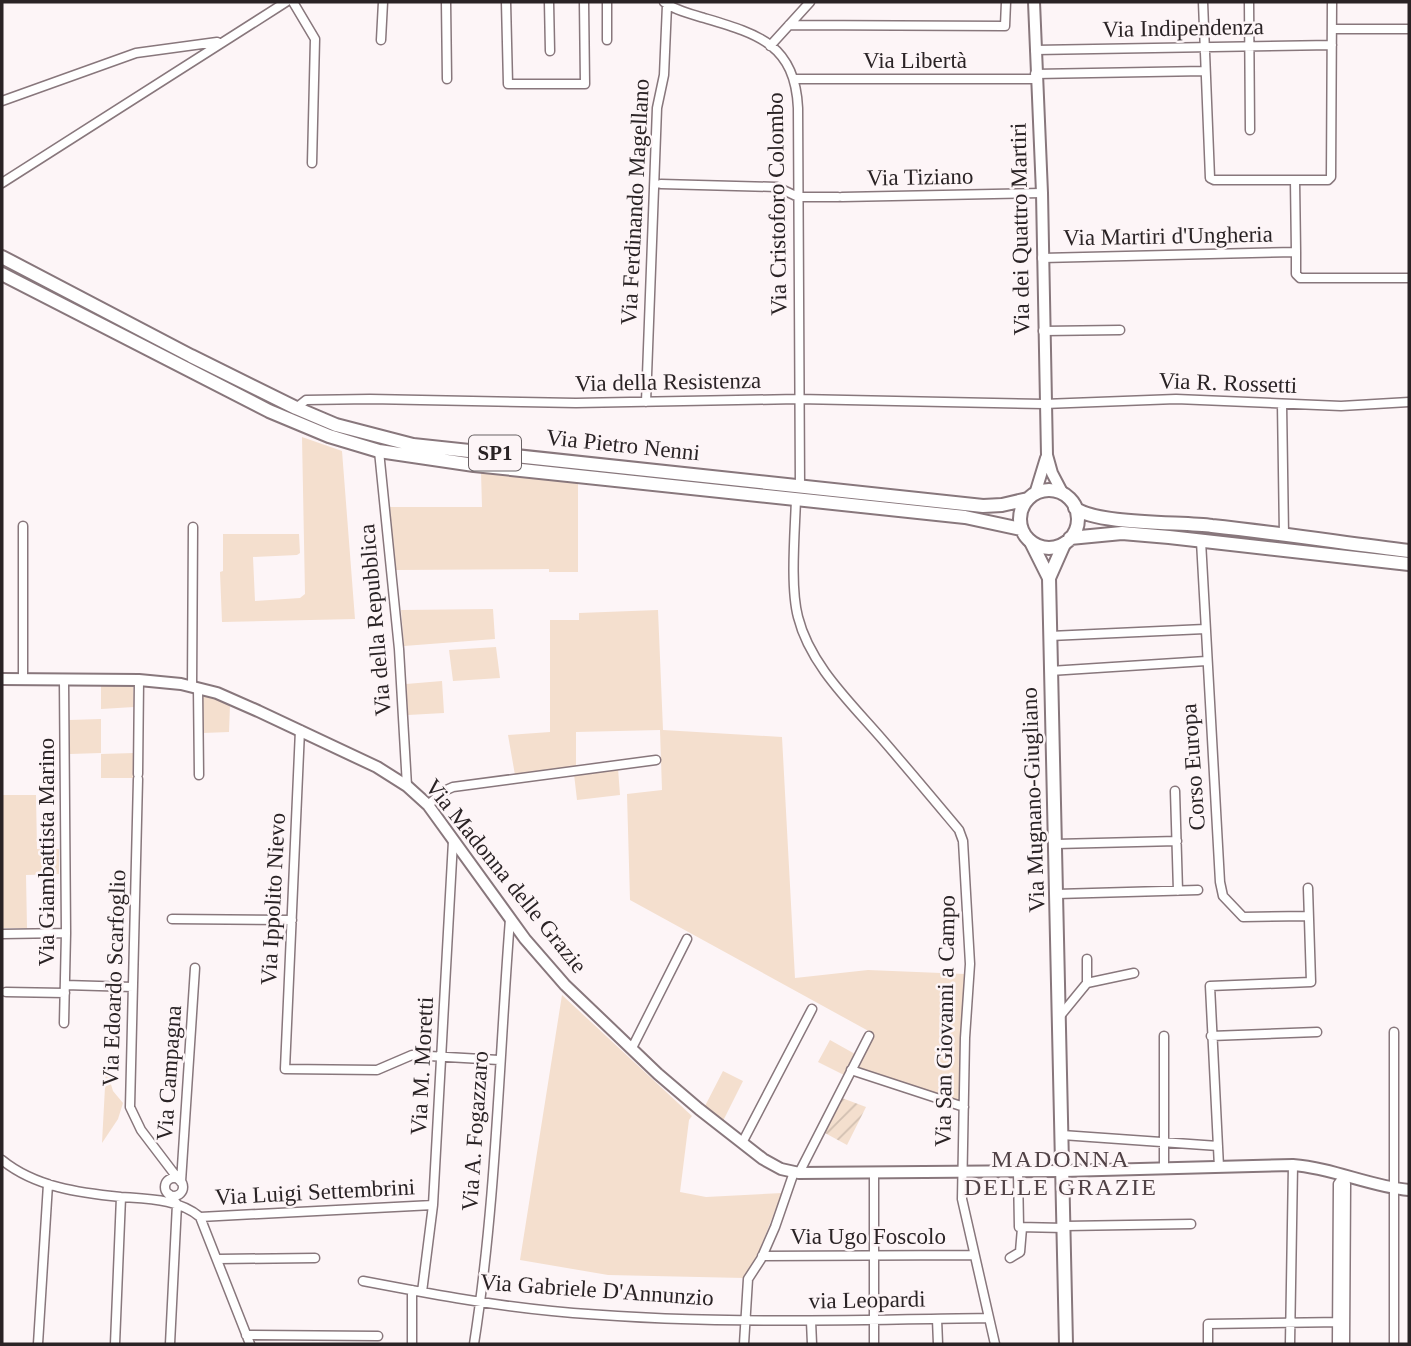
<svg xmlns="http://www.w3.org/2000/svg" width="1411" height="1346" font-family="Georgia,serif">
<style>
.grass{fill:#f4dfce}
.garden{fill:url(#garden-furrows)}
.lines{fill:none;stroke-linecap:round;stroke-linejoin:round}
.minor-casing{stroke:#88777c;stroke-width:11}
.tertiary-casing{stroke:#88777c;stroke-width:14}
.secondary-casing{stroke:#88777c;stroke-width:16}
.primary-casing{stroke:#88777c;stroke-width:16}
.minor{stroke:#fff;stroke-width:8}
.tertiary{stroke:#fff;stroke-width:10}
.secondary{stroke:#fff;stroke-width:12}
.primary{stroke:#fff;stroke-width:12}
.labels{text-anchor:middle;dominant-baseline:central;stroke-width:5;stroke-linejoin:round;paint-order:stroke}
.shield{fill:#fdf5f7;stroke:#696264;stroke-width:2}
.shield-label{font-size:21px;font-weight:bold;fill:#2a2325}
.street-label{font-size:23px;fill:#2a2325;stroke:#fdf5f7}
.neighbourhood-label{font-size:24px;letter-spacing:2px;fill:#514246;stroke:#fdf5f7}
</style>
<defs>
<pattern id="garden-furrows" width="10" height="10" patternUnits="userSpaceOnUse" patternTransform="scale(1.75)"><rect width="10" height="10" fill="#f4dfce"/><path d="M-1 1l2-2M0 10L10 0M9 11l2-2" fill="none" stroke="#d1bfb1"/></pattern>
</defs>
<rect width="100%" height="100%" fill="#fdf5f7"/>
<path class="grass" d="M302 437 342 451 355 619 222 622 220 572 223 571V534H299L300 553 297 555 253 557 255 601 300 598 305 594Z
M481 472 578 483V572H549V569L395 570 390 507H482Z
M493 609 495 639 404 646 401 610Z
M658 610 663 730 782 737 795 978 868 970 965 974 959 1102 856 1069 874 1034 630 900 627 794 662 790 660 730 576 732V767L515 775 508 735 550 732V620H579V613Z
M496 647 500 678 453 681 449 650Z
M442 681 444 713 408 715 406 684Z
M133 684 134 707 101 709V685Z
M202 694 230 705 229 732 203 733Z
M101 719V753L70 754 69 720Z
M134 753 135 778H101V754Z
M618 768 620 795 577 800 574 774Z
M2 795H36L37 849H59V874L26 875 27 928H2Z
M562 995 692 1116 689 1120 680 1192 706 1197 782 1193 758 1254 744 1278 608 1275 520 1260Z
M830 1040 855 1054 844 1075 818 1062Z
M106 1068 113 1091 123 1103 118 1119 102 1143Z
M723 1071 743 1081 723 1121 705 1106Z"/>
<path class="garden" d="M842 1098 866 1107 847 1145 825 1133Z"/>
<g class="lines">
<defs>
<path id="minor" d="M293 2 315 39 312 163
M446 2 447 79
M506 2 508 84H585L584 2
M549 2 550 51
M607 2V40
M664 2C675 10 690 14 704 18 758 34 795 44 798 108L800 486
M1203 2 1210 178 1214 180H1295L1296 252
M1249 2 1250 130
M789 25 1005 26 1006 2
M1332 29H1409
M381 40 383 2
M770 46 810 2
M1035 50 1332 45
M1035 74 1205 71
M794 79H1036
M2 101 136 53 217 42
M1295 180H1328L1331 177 1332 2
M2 183 286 2
M661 184 777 187 798 197H838
M842 197 1042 193
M1042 258 1296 252V274L1300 278H1409
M1043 331 1120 330
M646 402 657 108 664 75 667 5
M1282 404 1284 535
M296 408 306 400 370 399 576 403 798 399 1044 404 1176 399 1341 406 1409 402
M379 451 399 649 407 786
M796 499C795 531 790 587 798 617 810 665 851 703 882 739 908 769 933 799 959 830L963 841 970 964 965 1038 962 1199 995 1344
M1201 541 1220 882 1223 896 1243 917 1308 916
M1050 636 1205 629
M1050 671 1206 661
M23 679V526
M64 681 66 933 64 1023
M192 687 193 527
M198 688 199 775
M300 730 285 1069 377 1070 412 1055 499 1060
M138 774 139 680
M138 779 130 1107 141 1130 179 1180
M1175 791 1178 891
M428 805 444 791 453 787 656 760
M1056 844 1177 841
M1057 894 1198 890
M172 919 292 920
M2 934 66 933
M1087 983 1134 973
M65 985 133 987
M6 992 65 993
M1060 1016 1087 983V959
M1394 1032V1344
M1164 1036V1169
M1211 1036 1317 1032
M632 1048 687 939
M851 1070 964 1107
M1062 1135 1218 1146
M742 1143 812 1009
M2 1160C35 1187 80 1193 121 1197 148 1199 179 1199 200 1217L250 1344
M1219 1167 1210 986 1311 982 1308 888
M1018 1172 1019 1227 1065 1228
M799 1173 869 1036
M1344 1176 1346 1184 1345 1344
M165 1187a9 9 0 1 1 18 0a9 9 0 1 1-18 0Z
M181 1182 195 968
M169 1194 177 1204 170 1344
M200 1217 433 1205
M1065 1226 1191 1224
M762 1256 974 1255
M1010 1258 1020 1252 1022 1228
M218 1259 315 1258
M363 1281C426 1293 489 1305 552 1311 696 1325 845 1320 989 1318
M412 1290V1344
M422 1292 433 1205 453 841
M937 1319 938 1344
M811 1321 812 1344
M246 1335 378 1336
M38 1344 48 1184
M115 1344 121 1197
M474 1344C496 1204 499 1061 510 919
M744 1344 748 1279 761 1259 775 1227 794 1172
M874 1344V1173
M1208 1344V1324L1342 1322
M1290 1344 1293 1165
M1337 1344 1338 1184 1344 1176"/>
<path id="tertiary" d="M1034 2 1042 193 1047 455 1052 473 1063 494
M1035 494 1046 458
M2 679 139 680 181 684 217 693 258 711 377 767 407 786 428 805 525 939 565 985 658 1074 699 1109 763 1159 781 1169 799 1173 1064 1171 1293 1165C1333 1168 1369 1186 1409 1190"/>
<path id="secondary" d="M1031 542 1049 578
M1064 544 1049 578 1066 1344"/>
<path id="primary" d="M2 257 191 356 296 408 336 425 413 445 983 506 1002 505 1028 499
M2 274 269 411 329 436 379 451 474 465 965 517 1021 529
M1020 519a29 29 0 1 1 58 0a29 29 0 1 1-58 0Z
M1075 508C1097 525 1182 522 1212 526 1278 533 1344 543 1409 551
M1070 538 1122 533 1169 537 1409 564"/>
</defs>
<use href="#minor" class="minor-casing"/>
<use href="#tertiary" class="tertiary-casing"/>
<use href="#secondary" class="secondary-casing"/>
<use href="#primary" class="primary-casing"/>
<use href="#minor" class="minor"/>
<use href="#tertiary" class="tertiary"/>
<use href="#secondary" class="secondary"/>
<use href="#primary" class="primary"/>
</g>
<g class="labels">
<rect class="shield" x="469" y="435.5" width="52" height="35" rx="5"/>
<g class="shield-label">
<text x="495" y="453">SP1</text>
</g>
<g class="street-label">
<text transform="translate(1183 28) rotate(-1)">Via Indipendenza</text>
<text x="915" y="60">Via Libertà</text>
<text transform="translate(920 177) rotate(-1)">Via Tiziano</text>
<text transform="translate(635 202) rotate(-87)">Via Ferdinando Magellano</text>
<text transform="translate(777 204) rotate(-91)">Via Cristoforo Colombo</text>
<text transform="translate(1020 229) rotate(-91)">Via dei Quattro Martiri</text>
<text transform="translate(1168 236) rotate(-1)">Via Martiri d'Ungheria</text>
<text transform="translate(668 382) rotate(-1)">Via della Resistenza</text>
<text transform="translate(1228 383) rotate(2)">Via R. Rossetti</text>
<text transform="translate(623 445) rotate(6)">Via Pietro Nenni</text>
<text transform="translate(375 620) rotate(-95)">Via della Repubblica</text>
<text transform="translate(1193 767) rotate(-94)">Corso Europa</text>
<text transform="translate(1033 800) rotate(-92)">Via Mugnano-Giugliano</text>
<text transform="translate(46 852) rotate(-90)">Via Giambattista Marino</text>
<text transform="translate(506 876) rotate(51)">Via Madonna delle Grazie</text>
<text transform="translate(273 899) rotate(-87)">Via Ippolito Nievo</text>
<text transform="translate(114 978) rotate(-88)">Via Edoardo Scarfoglio</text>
<text transform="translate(945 1021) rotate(-89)">Via San Giovanni a Campo</text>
<text transform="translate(422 1066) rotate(-87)">Via M. Moretti</text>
<text transform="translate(169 1073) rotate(-86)">Via Campagna</text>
<text transform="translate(475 1131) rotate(-86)">Via A. Fogazzaro</text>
<text transform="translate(315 1192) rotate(-3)">Via Luigi Settembrini</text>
<text x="868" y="1236">Via Ugo Foscolo</text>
<text transform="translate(597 1290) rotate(4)">Via Gabriele D'Annunzio</text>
<text transform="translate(867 1300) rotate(-1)">via Leopardi</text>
</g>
<g class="neighbourhood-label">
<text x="1061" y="1159">MADONNA<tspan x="1061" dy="28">DELLE GRAZIE</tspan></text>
</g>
</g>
<rect width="1411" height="1346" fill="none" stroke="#2a2325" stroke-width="7"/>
</svg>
